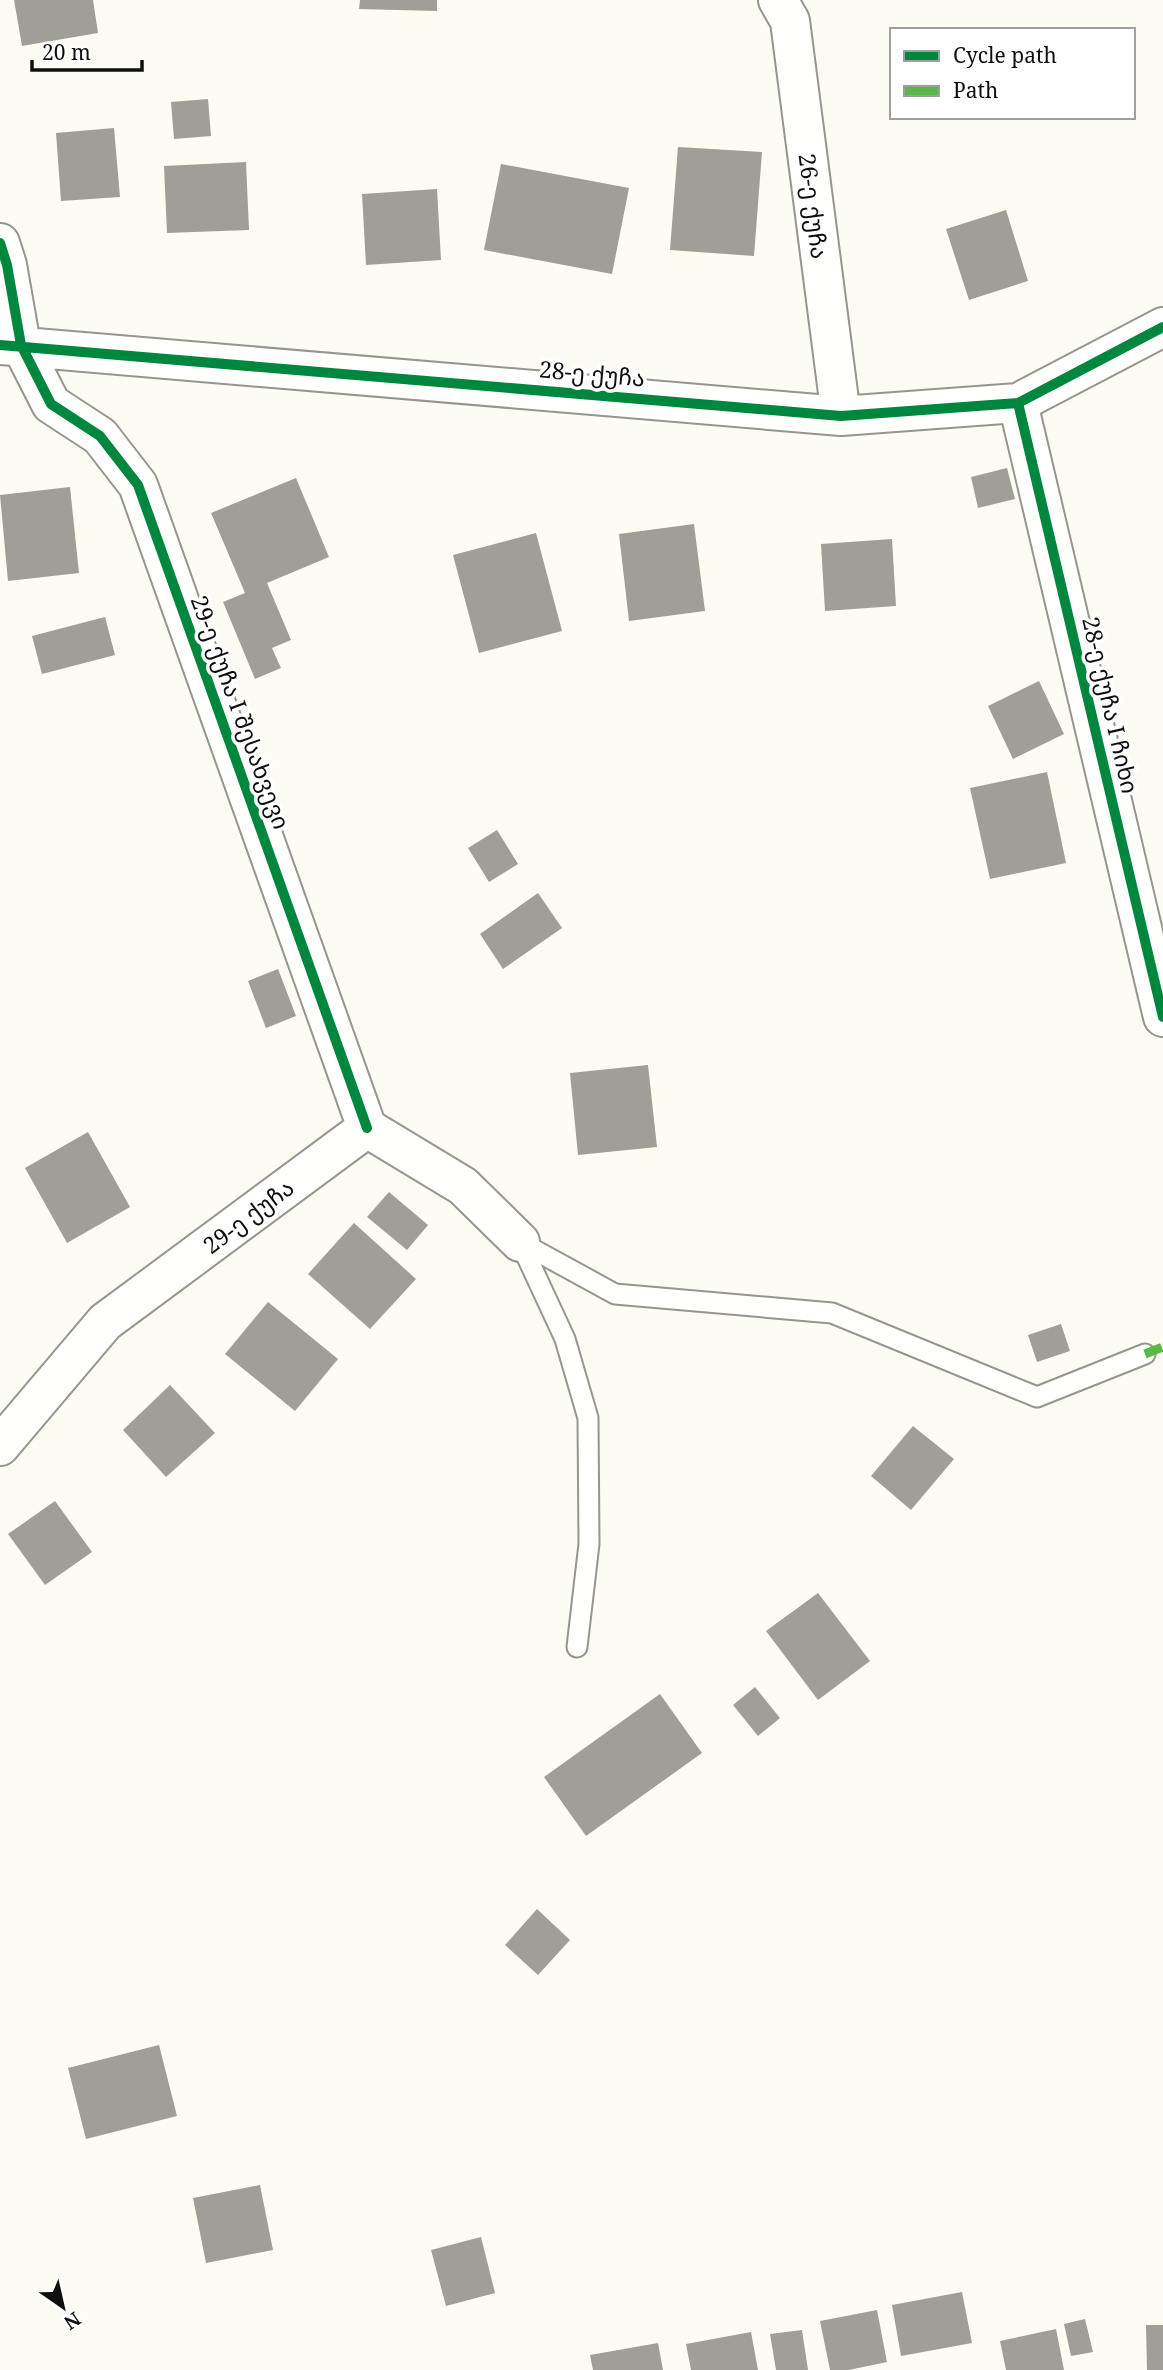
<svg xmlns="http://www.w3.org/2000/svg" width="1163" height="2370" font-family="'Noto Serif','Noto Sans Georgian',serif">
<style>
.building{fill:#9f9e98}
.lines{fill:none;stroke-linecap:round;stroke-linejoin:round}
.service-casing{stroke:#959591;stroke-width:23}
.minor-casing{stroke:#959591;stroke-width:42}
.service{stroke:#fffffd;stroke-width:19}
.minor{stroke:#fffffd;stroke-width:38}
.quiet{stroke:#58b947;stroke-width:9;stroke-dasharray:18 9;stroke-linecap:butt}
.cycleway-casing{stroke:#fff;stroke-width:15}
.cycleway{stroke:#00873e;stroke-width:10}
.labels{text-anchor:middle;dominant-baseline:central;stroke-width:7;stroke-linejoin:round;paint-order:stroke}
.street-label{font-size:23px;fill:#0e0e0e;stroke:#fff}
</style>
<rect width="100%" height="100%" fill="#fcfcf2"/>
<path class="building" d="M14 0H93L98 33 22 46Z
M360 0H437V11L359 9Z
M208 99 211 136 174 139 171 102Z
M114 128 120 197 61 201 56 133Z
M678 147 762 152 754 256 670 250Z
M246 162 249 230 167 233 164 166Z
M501 164 629 188 612 274 484 250Z
M437 189 441 260 366 265 362 194Z
M1006 210 1028 281 969 300 946 229Z
M1007 468 1015 499 978 508 971 477Z
M296 478 329 557 267 583 291 640 272 648 281 668 255 679 223 602 245 593 211 513Z
M70 487 79 573 8 581 0 495Z
M694 524 705 611 629 621 619 534Z
M536 533 562 631 479 653 453 555Z
M892 539 896 606 825 611 821 544Z
M105 617 115 655 42 674 32 636Z
M1039 681 1064 734 1013 759 988 706Z
M1047 772 1066 863 990 879 970 788Z
M497 830 518 864 489 882 468 848Z
M538 893 562 928 503 969 480 934Z
M278 969 296 1016 266 1028 248 981Z
M648 1065 657 1147 578 1155 570 1073Z
M88 1132 130 1207 67 1243 25 1168Z
M389 1192 428 1225 407 1250 367 1217Z
M354 1223 416 1279 370 1329 308 1274Z
M268 1302 338 1359 295 1411 225 1354Z
M1061 1324 1070 1351 1037 1362 1028 1335Z
M170 1385 215 1433 166 1477 123 1430Z
M913 1426 954 1459 911 1510 871 1476Z
M55 1501 92 1552 45 1585 8 1534Z
M818 1593 870 1661 818 1700 766 1631Z
M755 1687 780 1718 758 1736 733 1705Z
M660 1694 702 1753 586 1836 544 1777Z
M537 1909 570 1940 538 1975 505 1945Z
M159 2045 177 2116 86 2139 68 2068Z
M260 2185 273 2250 206 2263 193 2198Z
M481 2237 495 2293 446 2306 431 2250Z
M962 2292 972 2343 901 2356 892 2305Z
M877 2310 887 2362 849 2370H830L820 2321Z
M1085 2319 1093 2352 1071 2356 1064 2324Z
M1146 2325H1163V2370H1147Z
M1056 2329 1064 2370H1006L1000 2341Z
M802 2330 808 2370H776L770 2334Z
M751 2332 758 2370H691L686 2344Z
M658 2343 663 2370H593L590 2355Z"/>
<g class="lines">
<defs>
<path id="service" d="M520 1242 615 1294 832 1313 1037 1397 1145 1354
M520 1242 565 1339 588 1418 589 1544 577 1647"/>
<path id="minor" d="M778 0 790 21 841 416
M0 243 7 265 21 345 51 404 100 436 138 485 367 1128
M0 345 841 416 1018 403 1163 327
M1018 403 1163 1017
M0 1446 105 1322 367 1128 463 1186 520 1242"/>
</defs>
<use href="#service" class="service-casing"/>
<use href="#minor" class="minor-casing"/>
<use href="#service" class="service"/>
<use href="#minor" class="minor"/>
<path class="quiet" d="M1145 1354 1163 1347"/>
<defs>
<path id="cycleway" d="M0 243 7 265 21 345 51 404 100 436 138 485 367 1128
M0 345 841 416 1018 403 1163 327
M1018 403 1163 1017"/>
</defs>
<use href="#cycleway" class="cycleway-casing"/>
<use href="#cycleway" class="cycleway"/>
</g>
<g class="labels">
<g class="street-label">
<text transform="translate(814 206) rotate(83)">26-ე ქუჩა</text>
<text transform="translate(592 373) rotate(5)">28-ე ქუჩა</text>
<text transform="translate(1111 705) rotate(77)">28-ე ქუჩა I ჩიხი</text>
<text transform="translate(241 712) rotate(70)">29-ე ქუჩა I შესახვევი</text>
<text transform="translate(248 1216) rotate(-37)">29-ე ქუჩა</text>
</g>
</g>
<rect x="890" y="28" width="245" height="91" fill="#ffffff" stroke="#9f9f9f" stroke-width="2"/>
<rect x="904" y="51" width="35" height="10" fill="#00873e" stroke="#9f9f9f" stroke-width="2"/>
<text x="953" y="63" font-size="21" fill="#0e0e0e">Cycle path</text>
<rect x="904" y="86" width="35" height="10" fill="#58b947" stroke="#9f9f9f" stroke-width="2"/>
<text x="953" y="98" font-size="21" fill="#0e0e0e">Path</text>
<g transform="translate(63 2307) rotate(146)" stroke="#ffffff" stroke-width="5" paint-order="stroke">
<path d="M0-5L12 26L0 18L-12 26Z" fill="#0e0e0e"/>
<text y="-10" font-size="19" font-weight="bold" text-anchor="middle" fill="#0e0e0e">N</text>
</g>
<path d="M32 60v10h110v-10" fill="none" stroke="#0e0e0e" stroke-width="3.5"/>
<text x="42" y="60" font-size="21" fill="#0e0e0e" stroke="#ffffff" stroke-width="5" paint-order="stroke">20 m</text>
</svg>
